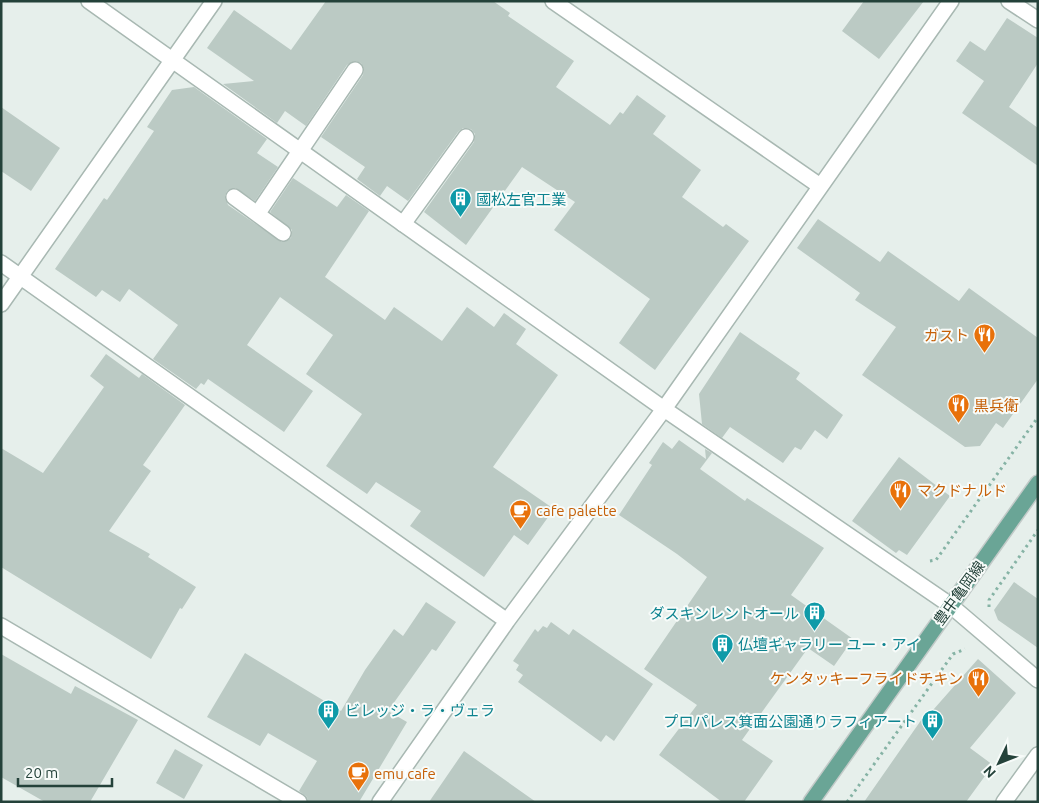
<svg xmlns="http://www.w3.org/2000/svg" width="1039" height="803" font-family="Ubuntu,'Noto Sans JP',sans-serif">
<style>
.building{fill:#bbcac4}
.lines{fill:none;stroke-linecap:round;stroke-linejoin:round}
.lane-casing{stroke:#a8b8b2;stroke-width:18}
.street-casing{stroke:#a8b8b2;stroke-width:18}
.primary-casing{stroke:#c2cac8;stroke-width:18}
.path{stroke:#86b3a5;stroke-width:3;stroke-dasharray:2.5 4;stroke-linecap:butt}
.lane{stroke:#fff;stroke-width:15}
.street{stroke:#fff;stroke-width:15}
.primary{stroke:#6aa596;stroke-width:15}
.labels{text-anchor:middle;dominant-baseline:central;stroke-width:4;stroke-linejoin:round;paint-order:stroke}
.culture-label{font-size:15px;fill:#0d838f;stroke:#f7fbf9;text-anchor:start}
.food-label{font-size:15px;fill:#c56008;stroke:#f7fbf9;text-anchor:start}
.street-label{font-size:15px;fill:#24423a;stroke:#f7fbf9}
</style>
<rect width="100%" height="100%" fill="#e6efeb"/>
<path class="building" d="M326 1H493L510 13 508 16 574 61 556 87 610 125 620 112 623 114 637 95 666 116 653 134 701 170 682 197 723 227 726 224 749 241 655 370 619 343 650 299 554 230 575 202 522 167 466 245 424 212 474 142 475 134 471 129 463 128 458 132 408 201 387 186 380 196 357 179 365 167 321 137 363 75 364 70 361 63 355 61 347 65 306 126 285 111 277 123 223 84 254 81 207 48 234 10 291 50Z
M864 1H924L879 59 842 31Z
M1007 18 1038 38V63L1009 107 1038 128V166L962 113 984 81 956 61 970 41 985 51Z
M194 87 267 139 257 153 278 167 255 201 235 188 227 191 225 196 228 205 282 242 291 238 292 230 270 212 293 178 337 207 346 195 369 211 325 277 385 320 394 307 442 341 467 307 494 327 504 313 526 329 516 344 558 375 493 467 554 509 528 545 514 535 484 577 410 526 421 511 376 482 367 494 326 466 362 414 306 374 333 335 280 297 247 345 313 391 284 432 208 379 204 385 201 383 196 389 153 359 178 325 129 289 120 302 102 290 96 297 55 269 104 198 107 200 154 131 147 127 172 90Z
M1 107 60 148 31 191 1 171Z
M818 219 880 262 888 251 959 301 969 288 1038 338V379L1003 428 996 423 980 446 965 447 862 375 896 327 855 300 860 293 797 248Z
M740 332 800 373 796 379 843 415 827 439 815 430 801 450 795 447 783 463 730 427 722 438 702 424 699 394Z
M106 354 139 378 142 374 185 405 143 465 151 471 109 531 150 554 148 557 196 587 182 609 180 608 151 659 1 567V448L43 473 104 387 90 376Z
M679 440 706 459 705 449 712 453 700 469 745 501 747 498 824 548 791 595 853 639 834 666 808 648 742 740 773 761 744 802H722L659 755 697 705 644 669 707 577 677 554 619 515 652 465 649 463 663 442 672 449Z
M899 457 950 496 907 555 899 550 896 553 852 521Z
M1014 582 1038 599V648L998 620 994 610Z
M426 602 456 622 436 651 432 649 388 711 407 722 359 802H308L307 797 299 791 317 761 268 733 260 746 207 717 245 653 341 711 365 670 394 629 403 636Z
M551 622 569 635 573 629 653 684 614 741 606 735 601 742 518 682 523 675 516 670 519 665 513 661 535 629 538 632 543 626 547 628Z
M1 654 71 694 75 686 138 720 90 802H45L1 777Z
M978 659 1016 693 970 748 993 765 966 802H864L924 716 926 718Z
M175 749 203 765 184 799 156 783Z
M464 751 536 802H429Z"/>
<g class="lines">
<defs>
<path id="lane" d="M234 197 283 233
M258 213 355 70
M403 224 466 137"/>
<path id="street" d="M89 1 664 409 950 605 1038 680
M553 1 820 186
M1009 1 1038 20
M1 263 507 621
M1 304 214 1
M1 626 299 802
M380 802 507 621 664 409 951 1
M1004 802 1038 755"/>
<path id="primary" d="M811 802 1038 483"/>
</defs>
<use href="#lane" class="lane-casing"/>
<use href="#street" class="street-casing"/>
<use href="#primary" class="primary-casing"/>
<path class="path" d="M930 561 936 560 1038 417
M989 607V600L1038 530
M847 802 953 654 965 649"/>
<use href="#lane" class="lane"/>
<use href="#street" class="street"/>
<use href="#primary" class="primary"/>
</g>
<defs>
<symbol id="building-pin" viewBox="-11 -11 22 30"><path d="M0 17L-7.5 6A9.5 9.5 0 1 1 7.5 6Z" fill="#0f9aa8" stroke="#f7fbf9"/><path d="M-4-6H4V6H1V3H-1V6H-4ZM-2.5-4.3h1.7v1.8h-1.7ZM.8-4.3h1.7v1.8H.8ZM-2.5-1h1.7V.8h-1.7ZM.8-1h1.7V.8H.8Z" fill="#fff"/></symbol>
<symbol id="restaurant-pin" viewBox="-11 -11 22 30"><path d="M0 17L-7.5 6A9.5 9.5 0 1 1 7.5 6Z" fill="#e8710a" stroke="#f7fbf9"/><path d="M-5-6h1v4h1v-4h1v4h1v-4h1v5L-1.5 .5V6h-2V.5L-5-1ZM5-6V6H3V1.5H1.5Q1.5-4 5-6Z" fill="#fff"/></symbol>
<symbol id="cafe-pin" viewBox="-11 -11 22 30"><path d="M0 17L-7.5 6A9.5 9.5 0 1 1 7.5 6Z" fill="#e8710a" stroke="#f7fbf9"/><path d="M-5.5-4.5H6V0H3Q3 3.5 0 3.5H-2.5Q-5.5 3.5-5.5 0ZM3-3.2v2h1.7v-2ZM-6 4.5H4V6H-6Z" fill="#fff"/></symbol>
</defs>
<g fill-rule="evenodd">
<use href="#building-pin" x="448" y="186" width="25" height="34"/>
<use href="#restaurant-pin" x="972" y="322" width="25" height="34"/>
<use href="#restaurant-pin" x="946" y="392" width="25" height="34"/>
<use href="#restaurant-pin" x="888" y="478" width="25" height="34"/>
<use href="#cafe-pin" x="508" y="498" width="25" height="34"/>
<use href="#building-pin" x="802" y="600" width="25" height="34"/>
<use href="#building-pin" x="710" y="632" width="25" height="34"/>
<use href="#restaurant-pin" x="966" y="666" width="25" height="34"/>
<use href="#building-pin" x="316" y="698" width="25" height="34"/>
<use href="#building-pin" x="920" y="708" width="25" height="34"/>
<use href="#cafe-pin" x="346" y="760" width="25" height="34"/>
</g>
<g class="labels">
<g class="culture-label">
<text x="476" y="199">國松左官工業</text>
<text x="799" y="613" text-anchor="end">ダスキンレントオール</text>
<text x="738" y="644">仏壇ギャラリー ユー・アイ</text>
<text x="345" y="710">ビレッジ・ラ・ヴェラ</text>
<text x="917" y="721" text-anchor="end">プロパレス箕面公園通りラフィアート</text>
</g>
<g class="food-label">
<text x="969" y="335" text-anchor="end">ガスト</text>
<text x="974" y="405">黒兵衛</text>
<text x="917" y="490">マクドナルド</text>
<text x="536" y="510">cafe palette</text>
<text x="963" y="678" text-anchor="end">ケンタッキーフライドチキン</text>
<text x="374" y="773">emu cafe</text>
</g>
<g class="street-label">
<text transform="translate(959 593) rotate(-54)">豊中亀岡線</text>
</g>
</g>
<rect width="1039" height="803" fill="none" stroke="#24423a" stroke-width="5"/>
<g transform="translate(999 763) rotate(227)" stroke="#f7fbf9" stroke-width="4" paint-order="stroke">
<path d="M0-4L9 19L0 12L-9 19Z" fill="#24423a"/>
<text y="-8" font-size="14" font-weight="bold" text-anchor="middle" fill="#24423a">N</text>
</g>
<path d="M18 778v8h94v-8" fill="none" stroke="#24423a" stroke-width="2.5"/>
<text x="25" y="778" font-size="15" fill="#24423a" stroke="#f7fbf9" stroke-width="4" paint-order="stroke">20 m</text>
</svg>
